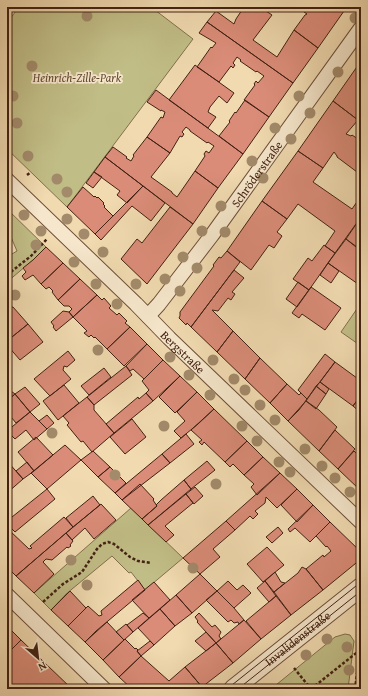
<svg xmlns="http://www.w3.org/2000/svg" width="368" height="696" font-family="'Gentium Book Plus',serif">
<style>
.green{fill:#c1bd86;stroke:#826f4c}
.building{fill:#da8c78;stroke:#432113}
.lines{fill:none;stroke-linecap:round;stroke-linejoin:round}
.minor-casing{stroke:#6e4f3a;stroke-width:16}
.tertiary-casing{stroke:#6e4f3a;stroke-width:20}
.path{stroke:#432113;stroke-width:2.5;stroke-dasharray:3 2;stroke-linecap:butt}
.minor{stroke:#f6e7cc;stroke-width:14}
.tertiary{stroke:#f6e7cc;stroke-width:18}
.tram{stroke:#432113;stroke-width:1}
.tree{fill:#a28a6a}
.labels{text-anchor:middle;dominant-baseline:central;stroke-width:3.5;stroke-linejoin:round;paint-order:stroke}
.park-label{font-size:12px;font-style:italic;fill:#624830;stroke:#f6e7cc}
.street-label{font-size:12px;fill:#432113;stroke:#f6e7cc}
</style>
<rect width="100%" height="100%" fill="#f1dab0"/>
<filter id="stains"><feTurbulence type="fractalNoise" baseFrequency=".005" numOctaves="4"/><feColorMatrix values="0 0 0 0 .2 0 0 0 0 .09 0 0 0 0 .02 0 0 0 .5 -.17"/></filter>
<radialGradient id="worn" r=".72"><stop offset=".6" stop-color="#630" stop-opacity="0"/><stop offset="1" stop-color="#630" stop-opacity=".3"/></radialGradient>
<path class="green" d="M19 7H151L193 39 67 207 7 149V23Z
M7 209 46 247 33 260 7 282V257L17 251 7 228Z
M361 303V346L341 332Z
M131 508 183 558 145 590 131 572 129 573 112 556 66 594 51 610 34 593Z
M345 634 350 635 354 641 348 689H271L335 637Z"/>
<path class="building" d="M244 7H260L272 15 253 40 277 57 294 30 318 48 293 83 207 22 216 11 234 24 236 19Z
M312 7H338L344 11 318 48 294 30 305 15 307 14 304 12 306 9 310 11Z
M207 22 293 83 269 117 244 100 255 85 254 84 256 81 258 83 264 76 257 71 256 72 240 61 241 60 237 57 233 63 235 65 233 68 231 66 219 82 197 67 211 47 212 48 216 43 199 33Z
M361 61V115L358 120 333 101Z
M195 65 234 93 227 103 219 96 210 107 208 112 216 117 208 128 169 100Z
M156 90 243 154 218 188 195 171 205 156 204 154 206 151 209 153 214 146 208 142 207 143 190 131V130L186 127 182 132 184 134 182 137 180 136 170 153 147 137 161 117 163 118 165 112 161 110V111L147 102Z
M245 100 269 117 243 154 219 136 230 122 229 121 235 112 236 113Z
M333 101 358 120 346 134 351 136 352 135 361 141V175L337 157V156L334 152 323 168 298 151Z
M147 137 170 153 151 177 172 192V193L177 197 195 171 218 188 193 224 105 157 113 147 127 157 126 158 131 161 134 156 133 155Z
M298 151 323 168 313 182 352 209 361 196V217L335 253 325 246 335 231 298 204 287 219 262 201Z
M105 157 143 186 127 203 117 195 120 191 94 172Z
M94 172 102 177 93 188 86 183Z
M143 186 165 203 151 221 132 206 101 240 95 234Z
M83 187 94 197 95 196 97 198 98 197 104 203 103 204 105 206 104 207 113 216 95 234 67 207Z
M262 201 287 219 277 232 282 236 274 248 269 245 251 270 227 251Z
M170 207 193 224 147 284 121 259 137 239 142 243Z
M361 217V243L360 242 356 247 346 239Z
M346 239 361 250V280L358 284 328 263Z
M324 245 335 253 309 290 293 279 308 258 312 261Z
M46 247 63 263 41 284 33 275 25 280 22 276 26 272 23 268 33 260Z
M227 251 240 262 191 327 187 323 186 325 179 318 180 316V312L214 266 213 265 219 257 221 258Z
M63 263 80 279 58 300 52 292 53 291 49 287 46 289 41 284Z
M328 263 339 271 331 283 320 275Z
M234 270 244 278 232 292 235 294 231 300 228 298 218 311 212 310 233 331 217 352 191 327Z
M80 279 97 295 73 317 69 312 72 309 69 306H64L58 300Z
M298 282 309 290 297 307 286 299Z
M311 287 341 308 325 330 302 314 299 318 292 313Z
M97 295 102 300 104 298 111 306 109 308 117 315 119 313 127 321 125 323 130 327 107 349 95 337 94 338 91 335 89 337 84 333 87 331 73 317Z
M12 307H13L28 324 7 341V312Z
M63 311 69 312 73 317 56 331 53 327 54 326 51 322Z
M28 324 43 342 20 360 7 345V341Z
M130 327 147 344 124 366 107 349Z
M233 331 260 358 245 379 217 352Z
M147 344 163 360 144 379 133 369 130 371 126 366Z
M68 351 75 360 67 367 64 366 63 370 71 379 50 396 34 379Z
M325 354 335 362 307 399 298 390Z
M260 358 287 384 270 403 245 379Z
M163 360 180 376 153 401 146 393 149 390 142 381Z
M335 362 361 381V395L353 406 320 382Z
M126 366 132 375 94 405 87 397Z
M104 368 111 377 89 395 81 386Z
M180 376 197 392 175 413 159 397Z
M320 382 329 389 326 394 316 386Z
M287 384 299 395 301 393 307 399 299 410 288 421 270 403Z
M64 385 79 403 58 420 43 401Z
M316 386 326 394 316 409 306 401Z
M25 387 40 404 30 412 15 394Z
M7 388 15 394 7 401Z
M197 392 214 409 198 424 181 438 174 431 185 421 177 412Z
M146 393 153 401 114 433 106 424 138 397 139 399Z
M15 394 30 412 16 423 7 412V401Z
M361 395V413L353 406Z
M87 397 94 405V410L114 433 92 452 83 441 81 442 67 425 69 423 63 416Z
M306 401 319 410 337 427 319 451 288 421Z
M214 409 247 441 225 462 204 442 202 445 199 442 202 440 191 430Z
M30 412 47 429 34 440 26 430 15 439 7 431Z
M47 415 54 423 47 429 39 421Z
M132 419 146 437 125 454 110 437Z
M335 430 355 449 338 469 319 451Z
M186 434 194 444 170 463 162 454Z
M36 437 53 455 34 471 18 452Z
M247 441 263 457 244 475 233 464 230 467 225 462Z
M65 445 81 460 47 489 31 473Z
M93 451 110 467 98 477 81 460Z
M354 451 361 458V491L338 469Z
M162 454 170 463 122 500 115 493Z
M263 457 280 473 257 495 251 487 254 484 244 475Z
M7 461 23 479 7 493Z
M207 461 215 470 191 489 184 480Z
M27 462 34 471 23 479 16 471Z
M110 467 126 483 115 493 98 477Z
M280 473 297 489 277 508 266 497 265 503 255 511 258 514 253 519 250 516 235 530 226 521Z
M184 480 191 489 148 525 142 519 157 506 156 505 161 500Z
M140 484 154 499 153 500 157 506 142 519 122 500Z
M195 487 203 496 194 504 186 494Z
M47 489 55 499 15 532 11 528 9 530 29 549 32 548 30 546 64 517 73 527 16 576 7 567V521Z
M297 489 313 505 297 522 281 505Z
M186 494 193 503 165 526 174 535 166 542 148 525Z
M93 496 100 505 73 527 66 518Z
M101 504 116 520 94 539 85 528 72 540 66 533Z
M313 505 330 522 310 542 295 528 290 532 288 529Z
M226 521 235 530 213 549 220 557 200 574 183 558Z
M330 522 361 552V559L323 590 306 569 323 555 324 557 331 551 327 546 326 547 316 536Z
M278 527 283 533 272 543 266 537Z
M66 533 73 541 70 545 71 546 68 548 67 547 52 560 46 559 43 562 54 574 34 593 16 576Z
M267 547 284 565 263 582 247 564Z
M302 567 306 569 323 590 291 615 274 592 298 573Z
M275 572 281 582 285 583 274 592 265 581Z
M200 574 217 591 192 613 176 595Z
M138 580 145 590 96 631 85 642 68 626 88 606 99 616 102 615 101 611Z
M228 581 237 590 243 585 251 593 234 608 217 591Z
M265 581 276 596 269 602 257 588Z
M154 582 170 600 149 618 132 600Z
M70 591 86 608 68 626 51 610Z
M217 591 234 608 244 620 239 624 238 622 234 623 231 620 228 622 206 600Z
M176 595 192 613 175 626 160 609Z
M276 596 291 615 261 639 246 621Z
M160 609 175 626 154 645 138 628Z
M143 613 149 618 133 632 127 625Z
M199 613 212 627 215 625 221 632 219 636 221 639 216 643 197 622 198 621 195 617Z
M244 620 261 639 233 663 216 643Z
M107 622 124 640 103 660 85 642Z
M126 624 133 632 124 640 116 632Z
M7 626 21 640 7 654Z
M206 632 216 643 206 651 195 641Z
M125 639 135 649 136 648 138 650 137 651 141 656 119 677 103 660Z
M21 640 72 689H7V654Z
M150 641 154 645 141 656 137 651Z
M216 643 233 663 202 687 185 667Z
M141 656 169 681 185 667 202 687 200 689H132L119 677Z"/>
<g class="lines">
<defs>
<g id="minor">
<path id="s1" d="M7 180 136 304 169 338 361 522"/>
<path id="s2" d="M148 316 159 304 212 235 361 28"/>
<path d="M7 595 104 689"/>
</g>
<g id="tertiary">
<path id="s3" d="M233 689 361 587"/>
</g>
</defs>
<use href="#minor" class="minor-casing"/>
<use href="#tertiary" class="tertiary-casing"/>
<path class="path" d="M27 175 31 172
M7 275 31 256 47 239
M43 602 63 584 82 572 97 549 102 544 108 542 114 544 130 557 138 561 151 563
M294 668 311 689
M311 689 360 650
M355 689 361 643"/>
<use href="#minor" class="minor"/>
<use href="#tertiary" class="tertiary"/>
<path class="tram" d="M227 689 361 582
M238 689 361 591"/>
</g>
<g class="tree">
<circle cx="87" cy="16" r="5.5"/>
<circle cx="355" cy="18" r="5.5"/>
<circle cx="32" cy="66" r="5.5"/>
<circle cx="338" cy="72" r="5.5"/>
<circle cx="13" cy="96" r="5.5"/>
<circle cx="299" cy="96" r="5.5"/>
<circle cx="310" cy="113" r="5.5"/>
<circle cx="17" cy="123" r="5.5"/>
<circle cx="275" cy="128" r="5.5"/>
<circle cx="291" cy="139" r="5.5"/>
<circle cx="28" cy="156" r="5.5"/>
<circle cx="252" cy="161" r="5.5"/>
<circle cx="263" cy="178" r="5.5"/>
<circle cx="57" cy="179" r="5.5"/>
<circle cx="67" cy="192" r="5.5"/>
<circle cx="221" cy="206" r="5.5"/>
<circle cx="24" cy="215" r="5.5"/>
<circle cx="67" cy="219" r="5.5"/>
<circle cx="41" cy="231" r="5.5"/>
<circle cx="202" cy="231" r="5.5"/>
<circle cx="225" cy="232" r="5.5"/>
<circle cx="84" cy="234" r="5.5"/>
<circle cx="36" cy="245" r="5.5"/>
<circle cx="103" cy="252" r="5.5"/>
<circle cx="183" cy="257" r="5.5"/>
<circle cx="74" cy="262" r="5.5"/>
<circle cx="197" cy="268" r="5.5"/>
<circle cx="165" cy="279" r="5.5"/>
<circle cx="96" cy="284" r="5.5"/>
<circle cx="136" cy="284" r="5.5"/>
<circle cx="180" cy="291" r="5.5"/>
<circle cx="15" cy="295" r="5.5"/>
<circle cx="117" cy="304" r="5.5"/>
<circle cx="98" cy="350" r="5.5"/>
<circle cx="170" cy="357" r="5.5"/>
<circle cx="213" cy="360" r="5.5"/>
<circle cx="189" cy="375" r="5.5"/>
<circle cx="234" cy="379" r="5.5"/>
<circle cx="245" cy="390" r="5.5"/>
<circle cx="210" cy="395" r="5.5"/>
<circle cx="260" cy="405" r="5.5"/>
<circle cx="275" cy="420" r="5.5"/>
<circle cx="164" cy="426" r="5.5"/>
<circle cx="242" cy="426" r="5.5"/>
<circle cx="52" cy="433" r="5.5"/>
<circle cx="257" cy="441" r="5.5"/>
<circle cx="305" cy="449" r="5.5"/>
<circle cx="279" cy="462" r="5.5"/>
<circle cx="322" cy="466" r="5.5"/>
<circle cx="290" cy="472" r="5.5"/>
<circle cx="115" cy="475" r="5.5"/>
<circle cx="335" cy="478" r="5.5"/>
<circle cx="216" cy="484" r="5.5"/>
<circle cx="350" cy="492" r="5.5"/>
<circle cx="71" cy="560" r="5.5"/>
<circle cx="193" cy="568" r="5.5"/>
<circle cx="87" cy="585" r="5.5"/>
<circle cx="327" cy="639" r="5.5"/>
<circle cx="347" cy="647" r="5.5"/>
<circle cx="306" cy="655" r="5.5"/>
<circle cx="349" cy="670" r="5.5"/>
</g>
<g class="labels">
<g class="park-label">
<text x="77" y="77">Heinrich-Zille-Park</text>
</g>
<g class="street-label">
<text stroke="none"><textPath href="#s2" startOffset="179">Schröderstraße</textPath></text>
<text stroke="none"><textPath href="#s1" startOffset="246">Bergstraße</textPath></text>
<text stroke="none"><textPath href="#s3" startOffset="82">Invalidenstraße</textPath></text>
</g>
</g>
<rect width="368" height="696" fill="none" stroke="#f1dab0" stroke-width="24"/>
<rect x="8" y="8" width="352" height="680" fill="none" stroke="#432113" stroke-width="2"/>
<rect x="12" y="12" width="344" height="672" fill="none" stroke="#432113"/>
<g transform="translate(38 658) rotate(152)" stroke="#f6e7cc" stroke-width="3" paint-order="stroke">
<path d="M0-3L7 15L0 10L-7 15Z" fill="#432113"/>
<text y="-6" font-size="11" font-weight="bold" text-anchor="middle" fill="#432113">N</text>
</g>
<rect width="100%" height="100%" filter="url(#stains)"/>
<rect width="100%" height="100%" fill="url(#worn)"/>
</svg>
